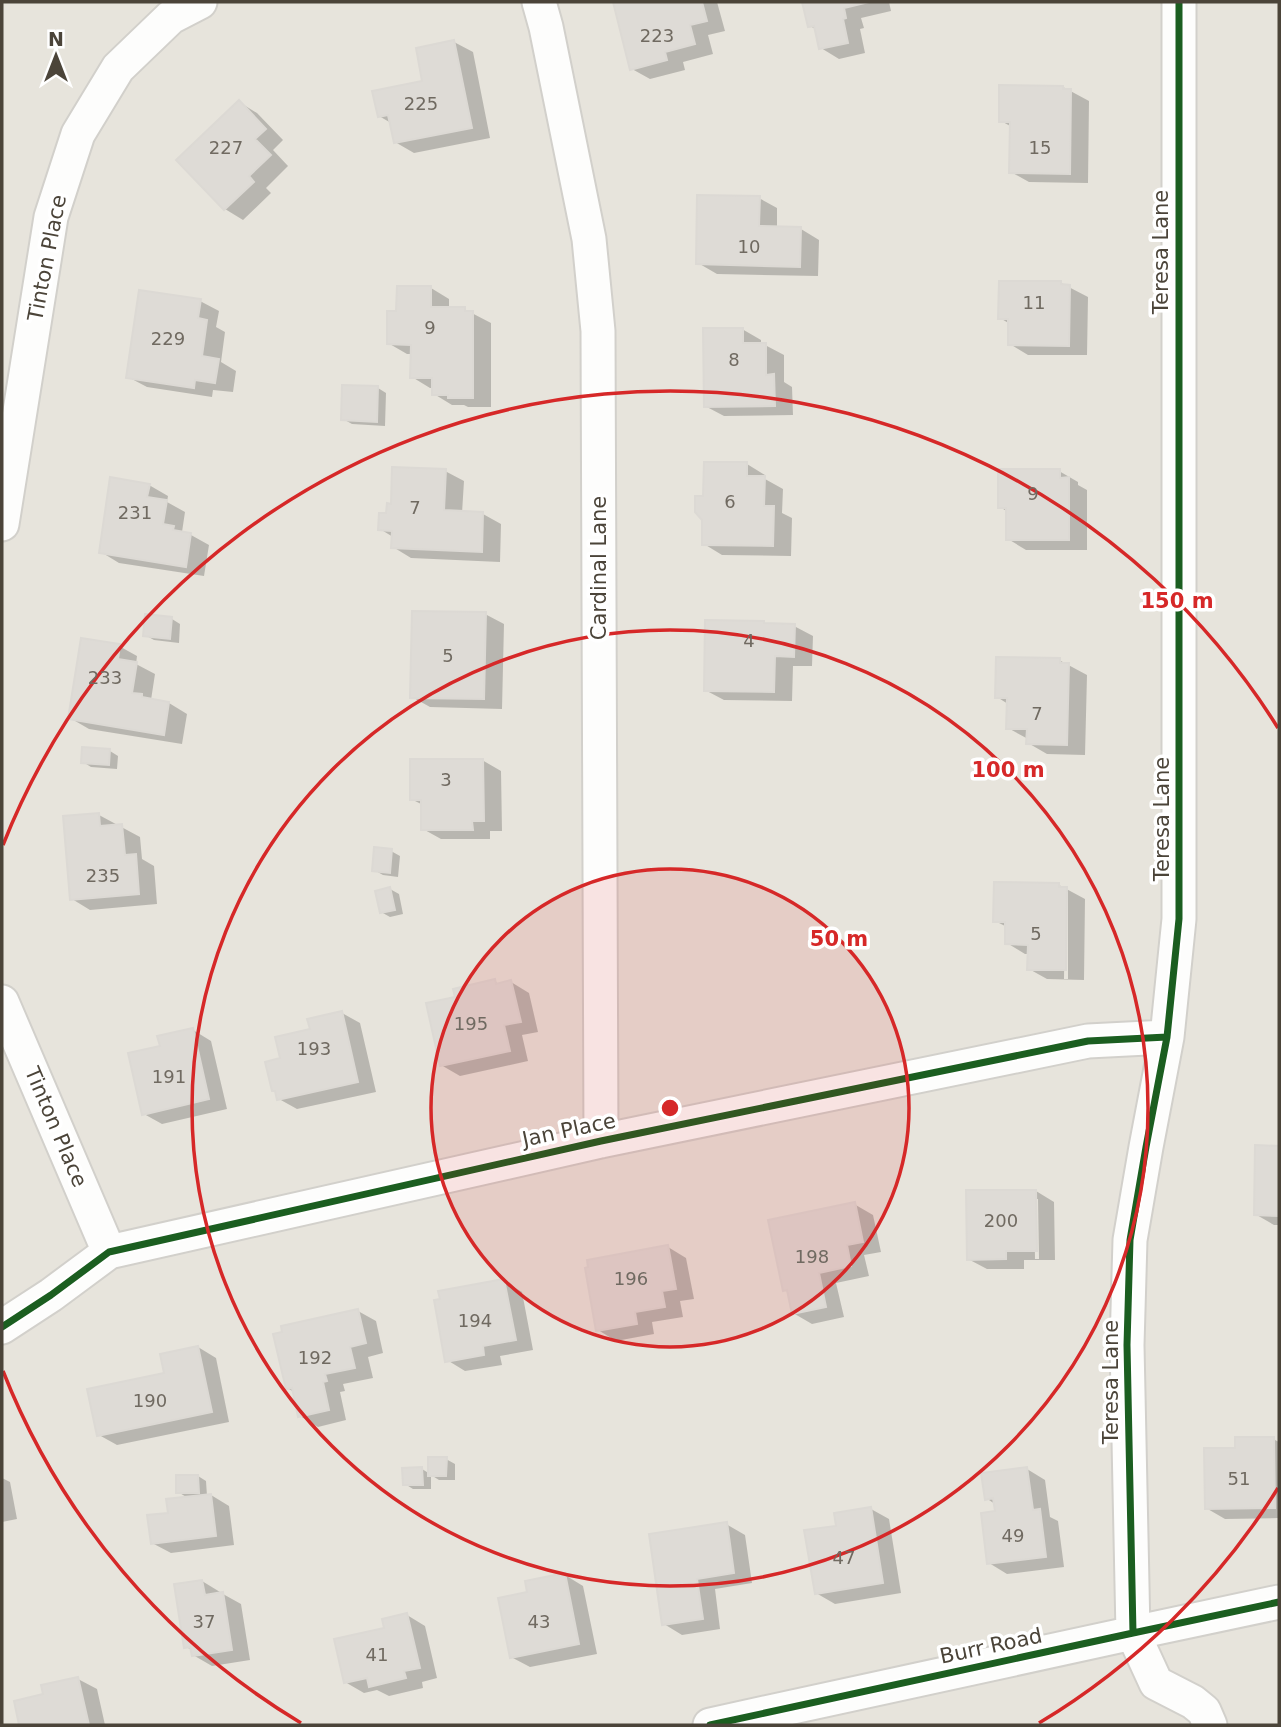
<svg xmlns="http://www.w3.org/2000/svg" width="1281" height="1727" font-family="'DejaVu Sans',sans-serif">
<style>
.residential{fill:#e7e4dc}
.shadow{fill:#0003;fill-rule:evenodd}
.building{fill:#dedbd6;stroke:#dcd9d4;stroke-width:2}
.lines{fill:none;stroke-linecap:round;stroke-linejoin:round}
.minor-casing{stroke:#d2d0cb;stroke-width:37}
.minor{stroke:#fdfdfc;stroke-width:33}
.cycleway-casing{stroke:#fff;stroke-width:11}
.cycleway{stroke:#1b5e20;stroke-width:7}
.ring{fill:none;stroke:#d62828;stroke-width:3.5}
.labels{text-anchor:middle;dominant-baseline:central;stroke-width:7;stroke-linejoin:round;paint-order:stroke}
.number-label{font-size:18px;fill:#706a61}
.street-label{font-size:21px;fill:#4b4439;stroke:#fff}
.centre{fill:#d62828;stroke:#fff;stroke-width:3.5}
.ring-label{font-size:21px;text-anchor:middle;font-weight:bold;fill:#d62828;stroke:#fff;stroke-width:7;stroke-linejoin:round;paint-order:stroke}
</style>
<rect width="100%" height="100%" fill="#f4f2ee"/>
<path class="residential" d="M2 2H1279V1725H2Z"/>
<path class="shadow" d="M618 2H717L725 31 708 35 713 54 683 62 685 70 650 79 632 69 615 3Z
M804 2H889L891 11 861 18 864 28 860 29 865 53 839 59 821 48 817 30 810 26Z
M454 42 473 52 490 138 414 153 395 142 391 123 379 116 424 82Z
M1063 87 1089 101 1088 183 1029 182 1011 172 1012 127 1001 121Z
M239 102 257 113 283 140 273 150 288 166 266 188 271 193 243 220 225 209Z
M759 198 777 208V228L801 229 819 240 818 276 717 274 698 263Z
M1061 283 1088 297 1087 355H1028L1010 344V324L1000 318Z
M431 288 449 299V309H464L491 323V407H468L464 405H452L434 394V388H430L412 377V354H407L388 343 398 312Z
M200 301 219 311 216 327 225 332 221 362 236 371 233 392 213 390 212 397 147 387 128 377Z
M742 329 761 340V345H765L784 355V382L792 387 793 415 724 416 705 406Z
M378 388 386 393 385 426 352 424 343 419Z
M747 464 765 475V479L783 489 782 513 792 518 791 556 722 555 704 544 705 498Z
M445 471 464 481 462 513 483 514 501 524 500 562 411 558 393 547V537L380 529 392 506Z
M1059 471 1078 482V485L1087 490V550H1026L1008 539V512L1000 507Z
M149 485 168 496 167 502 185 512 182 532 191 535 209 545 204 576 119 563 101 552Z
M485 614 504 624 502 709 430 707 412 697Z
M172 619 180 624 179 643 154 640 145 635Z
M767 625 794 626 813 636 812 666H793L792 701 724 700 705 690Z
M119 646 137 656 136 664 155 674 151 700 169 703 187 714 182 744 89 729 70 718Z
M1059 660 1087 675 1085 755 1047 754 1028 743V739L1008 728V704L997 697Z
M110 751 118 756 117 769 91 767 83 762Z
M482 760 501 771 502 831H490V839H441L423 829V805L411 799Z
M99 815 140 837 142 859 154 866 157 904 90 910 72 899Z
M391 851 400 856 398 877 383 875 374 870Z
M1059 885 1085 899 1084 980 1047 979 1029 969V954H1025L1007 943V927L995 921ZM1065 892H1068V979H1064Z
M390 889 399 894 403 914 390 917 381 912Z
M494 981 500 985 511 982 529 993 538 1032 522 1035 528 1061 460 1076 441 1065 457 998Z
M342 1013 360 1023 376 1092 297 1109 279 1099 282 1060 312 1031Z
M193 1030 211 1041 227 1109 162 1124 144 1114 162 1047Z
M1257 1147H1279V1225H1274L1255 1214Z
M1036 1191 1054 1202 1055 1260H1024V1269H987L968 1259ZM1034 1199H1038L1039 1259H1035Z
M854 1204 873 1215 881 1252 864 1255 869 1276 836 1283 844 1317 812 1324 793 1313 789 1292 784 1290Z
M668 1247 686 1258 694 1299 680 1301 683 1317 652 1322 654 1334 616 1341 598 1330Z
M504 1281 522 1292 533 1350 500 1356 502 1365 465 1371 447 1360Z
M358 1311 376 1321 383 1353 368 1357 373 1378 343 1384 345 1391 340 1392 346 1420 318 1427 300 1416 294 1392 287 1388 284 1333Z
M198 1347 216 1358 229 1422 117 1445 99 1435Z
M1273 1439 1279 1442V1518L1225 1519 1206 1508 1237 1450Z
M446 1459 455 1464V1480H439L431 1475V1489H413L405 1484 422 1469 430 1474Z
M1027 1469 1045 1480 1050 1517 1058 1521 1064 1567 1007 1574 989 1563 996 1512 995 1504 986 1498Z
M198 1476 206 1481 207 1496 211 1495 229 1506 234 1545 171 1553 152 1543 170 1514 188 1498 178 1492Z
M2 1478 10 1482 17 1519 2 1522Z
M871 1509 889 1519 901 1593 835 1604 816 1593 838 1527Z
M726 1524 745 1535 752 1583 715 1589 720 1629 682 1635 664 1624Z
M565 1575 583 1586 597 1654 530 1667 511 1657 529 1594Z
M202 1581 220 1592 221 1594H223L241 1604 250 1660 212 1666 193 1655 192 1650 186 1647Z
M407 1615 425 1626 437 1678 422 1682 423 1688 389 1696 377 1690 364 1693 345 1682 386 1629Z
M78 1679 97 1689 105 1725H21L16 1702 45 1696Z"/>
<path class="building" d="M613 2H702L707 21 690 25 695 44 665 52 667 60 630 70Z
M802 2H869L844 8 846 18 843 19 848 43 819 49 814 26 808 27Z
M454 40 472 128 394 143 388 115 378 117 372 91 422 81 416 48Z
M999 85 1063 86V89H1071L1070 174 1009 173 1010 122H999Z
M239 100 266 129 255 139 271 155 249 176 254 182 224 210 176 160Z
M697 195 760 196 759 226 801 227 800 267 696 264Z
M999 281H1061V284L1070 285 1069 346 1008 345V319H998Z
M397 286H431V307H465V311H473V398H448V395H432V378H410L411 345 387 344V311H396Z
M139 290 201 299 198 318 207 320 202 356 219 359 215 383 195 380 194 388 126 378Z
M703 328H743V343H766V375L774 374 775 406 704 407Z
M342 385 378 386 377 422 341 420Z
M704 462H747V476H765L764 506H774L773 546 702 545V520L695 512V496H703Z
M392 467 446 469 444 510 483 512 482 552 391 548 392 531 378 530 379 513H386L387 503 391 504Z
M998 469H1060V478L1069 477V540H1006V508H998Z
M110 477 150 484 147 497 167 500 163 524 174 526 173 530 191 533 186 567 99 553Z
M412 611 486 612 484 699 410 698Z
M145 614 172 617 170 639 143 636Z
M705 620 764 621V623L795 624 794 657 775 656 774 692 704 691Z
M81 638 120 644 118 659 137 662 132 693 142 694V697L169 702 164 735 68 719Z
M996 657 1060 658V663H1069L1067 745 1026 744 1027 729H1006L1007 698H995Z
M82 747 110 749 109 765 81 763Z
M410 759H483L484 821H472L473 830H421V800H410Z
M99 813 100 826 122 824 125 855 136 854 139 894 70 900 63 816Z
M374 847 392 849 390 873 372 871Z
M994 882 1059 883V887H1067L1066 970H1027L1028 945 1005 944V922H993Z
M390 887 395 910 380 913 375 891Z
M495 979 496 984 511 980 521 1022 504 1025 510 1051 440 1066 426 1003 455 997 453 989Z
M342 1011 358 1082 277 1100 275 1091H272L265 1062 280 1058 275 1037 310 1029 307 1019Z
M193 1028 209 1099 142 1115 128 1053 160 1046 157 1036Z
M1255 1145 1279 1146V1216L1254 1215Z
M966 1190H1036L1037 1251H1006V1259L967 1260Z
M855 1202 863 1242 847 1245 851 1266 819 1273 826 1307 792 1314 787 1290 783 1291 768 1220Z
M668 1245 676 1289 662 1291 665 1307 635 1312 637 1324 596 1331 585 1268 588 1267 587 1260Z
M504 1279 516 1340 483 1346 484 1355 445 1362 434 1300 440 1299 438 1291Z
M358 1309 366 1343 350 1347 355 1368 325 1374 327 1381 323 1382 329 1410 298 1417 292 1388 286 1389 273 1334 282 1332 281 1326Z
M198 1346 212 1412 97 1436 87 1389 164 1373 160 1354Z
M1235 1437H1274L1275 1508 1205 1509 1204 1448H1235Z
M428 1457H447L446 1476H428Z
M422 1467 423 1485H403L402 1468Z
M1027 1467 1033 1510 1040 1509 1046 1557 987 1564 981 1513 995 1511 993 1498 985 1500 981 1473Z
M176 1475H198L199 1493H176Z
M211 1494 216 1536 151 1544 147 1515 168 1513 166 1499Z
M871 1507 883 1583 815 1594 804 1530 836 1526 834 1513Z
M727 1522 734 1573 697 1579 703 1619 662 1625 649 1534Z
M565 1573 579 1644 510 1658 498 1598 527 1592 525 1581Z
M202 1580 205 1595 223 1592 232 1650 192 1656 190 1647 184 1648 174 1584Z
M407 1613 420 1668 404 1671 406 1678 369 1687 367 1678 344 1683 334 1639 384 1628 382 1619Z
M78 1677 89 1725H19L14 1701 43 1694 41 1685Z"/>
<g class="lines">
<defs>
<path id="minor" d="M539 2 546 27 589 239 598 331 601 1141
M1179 2V919L1167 1037 1146 1147 1130 1240 1127 1345 1133 1633 1156 1683 1193 1702 1204 1711 1210 1725
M2 524 51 217 78 134 118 68 171 17 200 2
M2 1002 109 1252
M2 1327 51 1295 109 1252 601 1141 1088 1041 1167 1037
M710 1725 1133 1633 1279 1602"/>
</defs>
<use href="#minor" class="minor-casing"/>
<use href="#minor" class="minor"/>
<defs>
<path id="cycleway" d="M2 1327 51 1295 109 1252 601 1141 1088 1041 1167 1037
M1133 1633 1127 1345 1130 1240 1146 1147 1167 1037 1179 919V2
M710 1725 1133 1633 1279 1602"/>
</defs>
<use href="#cycleway" class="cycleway-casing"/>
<use href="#cycleway" class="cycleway"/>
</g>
<circle cx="670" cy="1108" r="239" fill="#d62828" fill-opacity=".12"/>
<g class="ring">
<circle cx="670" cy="1108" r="239"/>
<circle cx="670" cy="1108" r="478"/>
<path d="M1278 1488A717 717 0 0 1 1039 1723M301 1723A717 717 0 0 1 3 1371M3 845A717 717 0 0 1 1278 728"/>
</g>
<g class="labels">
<g class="number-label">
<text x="657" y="35">223</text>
<text x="421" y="103">225</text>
<text x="226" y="147">227</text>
<text x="1040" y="147">15</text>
<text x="749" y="246">10</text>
<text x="1034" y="302">11</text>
<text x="430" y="327">9</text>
<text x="168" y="338">229</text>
<text x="734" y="359">8</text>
<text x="1033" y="493">9</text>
<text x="730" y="501">6</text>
<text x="415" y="507">7</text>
<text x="135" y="512">231</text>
<text x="749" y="640">4</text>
<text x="448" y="655">5</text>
<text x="105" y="677">233</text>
<text x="1037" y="713">7</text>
<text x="446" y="779">3</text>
<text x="103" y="875">235</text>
<text x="1036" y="933">5</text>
<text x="471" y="1023">195</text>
<text x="314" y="1048">193</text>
<text x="169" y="1076">191</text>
<text x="1001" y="1220">200</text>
<text x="812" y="1256">198</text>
<text x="631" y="1278">196</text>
<text x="475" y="1320">194</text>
<text x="315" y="1357">192</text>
<text x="150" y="1400">190</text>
<text x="1239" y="1478">51</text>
<text x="1013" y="1535">49</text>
<text x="844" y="1557">47</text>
<text x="204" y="1621">37</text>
<text x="539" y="1621">43</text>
<text x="377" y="1654">41</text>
</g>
<g class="street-label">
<text transform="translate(1161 252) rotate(-90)">Teresa Lane</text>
<text transform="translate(47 258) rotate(-79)">Tinton Place</text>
<text transform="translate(599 568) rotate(-90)">Cardinal Lane</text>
<text transform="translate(1162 819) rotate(-90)">Teresa Lane</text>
<text transform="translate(56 1127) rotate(67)">Tinton Place</text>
<text transform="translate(569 1130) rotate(-12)">Jan Place</text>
<text transform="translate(1111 1382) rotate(-90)">Teresa Lane</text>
<text transform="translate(991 1646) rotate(-12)">Burr Road</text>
</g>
</g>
<circle cx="670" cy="1108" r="10" class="centre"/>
<g class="ring-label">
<text x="1177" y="608">150 m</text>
<text x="1008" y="777">100 m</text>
<text x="839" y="946">50 m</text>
</g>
<rect width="1281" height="1727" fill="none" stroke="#4b4439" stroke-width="7"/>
<g transform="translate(56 56)" stroke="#ffffff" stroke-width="5" paint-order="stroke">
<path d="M0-5L12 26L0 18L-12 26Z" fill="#4b4439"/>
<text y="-10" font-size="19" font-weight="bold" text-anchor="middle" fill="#4b4439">N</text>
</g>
</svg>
